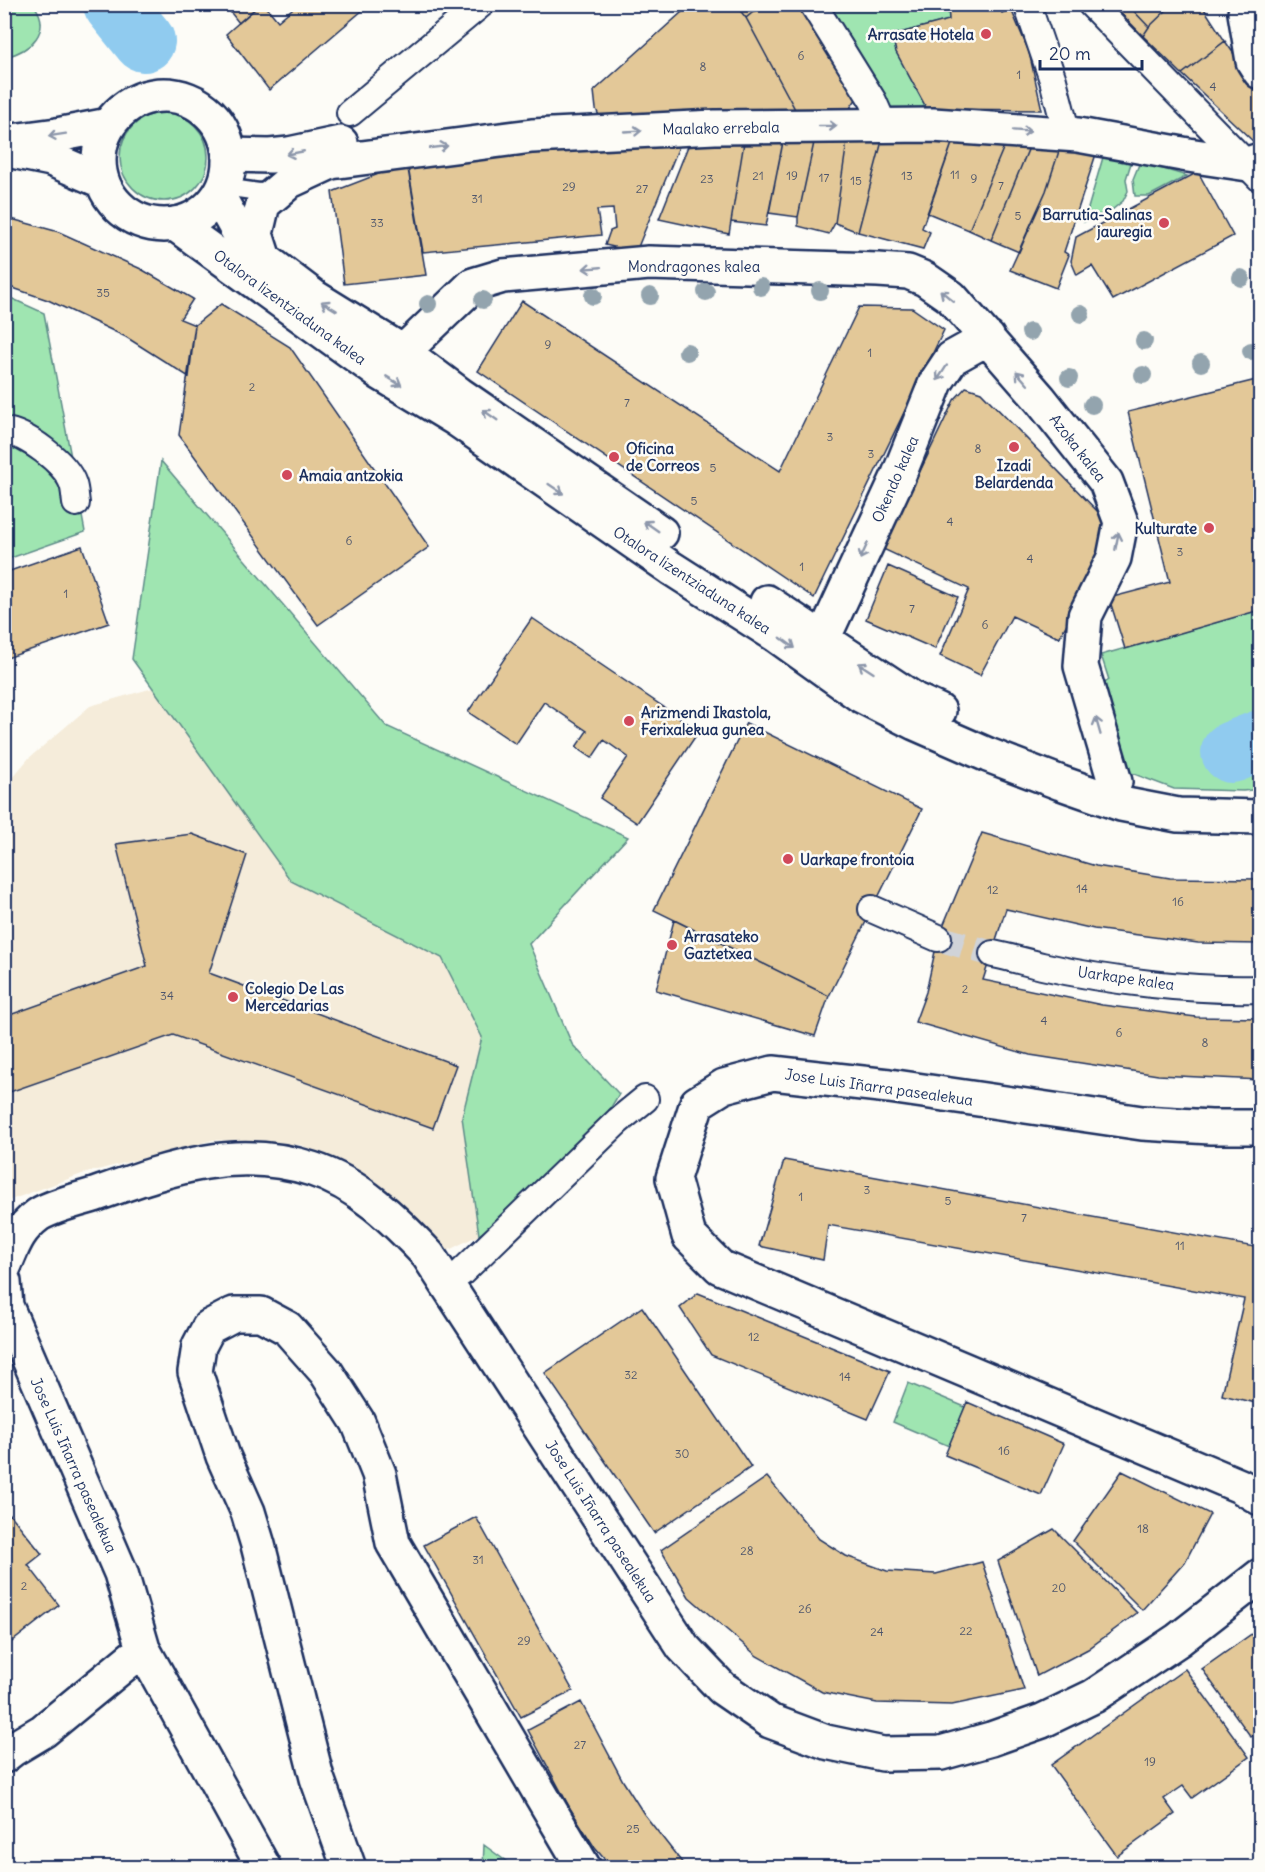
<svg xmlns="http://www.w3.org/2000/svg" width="1265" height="1872" font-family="Delius,sans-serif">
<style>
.built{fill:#f5ecda}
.green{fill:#9fe5b1;stroke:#5d8a88;stroke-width:1.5}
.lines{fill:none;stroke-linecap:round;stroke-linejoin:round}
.river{stroke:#90cbef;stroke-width:62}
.building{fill:#e3c898;stroke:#1b2f5e;stroke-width:1.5}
.pedestrian-tunnel{stroke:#d0d3d8;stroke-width:26;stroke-dasharray:26 13;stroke-linecap:butt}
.service-casing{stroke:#1b2f5e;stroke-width:21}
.pedestrian-casing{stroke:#1b2f5e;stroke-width:30}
.minor-casing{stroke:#1b2f5e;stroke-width:38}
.tertiary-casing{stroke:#1b2f5e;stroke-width:38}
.service{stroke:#fdfcf7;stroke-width:16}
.pedestrian{stroke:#fdfcf7;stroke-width:26}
.minor{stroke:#fdfcf7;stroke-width:33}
.tertiary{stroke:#fdfcf7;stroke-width:33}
.tree{fill:#93a4ae}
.oneway{stroke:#8c96aa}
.poi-dot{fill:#d1495b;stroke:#fdfcf7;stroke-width:2}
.labels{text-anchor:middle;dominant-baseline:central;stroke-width:5;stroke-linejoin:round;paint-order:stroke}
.number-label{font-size:12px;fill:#4d556c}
.poi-label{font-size:15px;font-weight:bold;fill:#1b2f5e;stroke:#fdfcf7;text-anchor:start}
.street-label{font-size:15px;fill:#1b2f5e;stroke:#fdfcf7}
</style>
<rect width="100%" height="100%" fill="#fdfcf7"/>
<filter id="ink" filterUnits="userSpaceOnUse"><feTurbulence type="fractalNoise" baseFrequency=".0167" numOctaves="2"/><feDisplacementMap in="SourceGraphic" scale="12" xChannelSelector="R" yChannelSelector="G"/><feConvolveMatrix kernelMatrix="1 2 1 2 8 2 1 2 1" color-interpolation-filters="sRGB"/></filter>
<g filter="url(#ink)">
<path class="built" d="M153 688 291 881 442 958 482 1037 462 1117 479 1235 445 1252 376 1183 301 1145 213 1140 82 1174 5 1202V786L29 758 90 706Z"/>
<path class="green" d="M4 5H34C53 31 30 51 5 57Z
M828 5H948L949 20 892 35 896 52 927 109 889 108Z
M120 157a44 44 0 1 1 88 0a44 44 0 1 1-88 0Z
M1104 154 1132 160 1126 179 1128 191 1123 201 1113 209 1084 222Z
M1140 162 1187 176 1149 196H1135L1133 179Z
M4 295 44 313 85 532 5 560Z
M161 461 386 726 628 837 529 944 572 1044 619 1094 581 1157 479 1235 462 1117 482 1037 442 958 291 881 132 659Z
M1260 610V789L1243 791 1174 789 1126 771 1100 686 1109 680 1101 655Z
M908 1383 965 1407 949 1446 893 1422Z
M484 1845 514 1867H483Z"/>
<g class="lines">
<path class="river" d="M114 4 144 41
M1232 752 1260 741"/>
</g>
<path class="building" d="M224 4H254L256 8 239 23Z
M260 4H264L278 21 298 4H370L269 90 226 34Z
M691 4H735L746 18 796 111 601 120 596 109 594 91Z
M735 4H763L746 18Z
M763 4H801L861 92 848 111H796L746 18Z
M948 4H999L1002 13 1011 9 1029 52 1042 110 927 109 896 52 892 35 949 20Z
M1112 4H1127L1149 27 1143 36Z
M1127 4H1173L1149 27Z
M1173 4H1201L1225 41 1182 74 1143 36 1149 27Z
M1225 41 1260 92V144L1257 145 1182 74Z
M848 135 835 223 829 234 798 226V217L815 138Z
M848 135 883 137 858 232 835 223Z
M955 135 922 228 930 232 923 249 858 232 883 137Z
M955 135 1008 137 969 230 928 213Z
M692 136H745L729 234 659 219Z
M745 136 784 137 766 226 731 222Z
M784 137 815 138 798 217 769 213Z
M1008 137 1032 140 991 240 969 230Z
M1032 140 1061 145 1046 191 1019 252 991 240Z
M680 144 636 252 605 245 610 231 615 229 613 209 597 210 601 235 423 252 408 167 528 149Z
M1061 145 1097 151 1064 252 1069 255 1056 288 1010 270 1046 191Z
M407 163 426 275 344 284 332 192Z
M1198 172 1233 236 1113 300 1092 266 1077 275 1071 261 1076 237Z
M4 217 59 232 141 269 193 299 180 319 195 325 189 377 126 337 48 300 4 285Z
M522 301 780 471 859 307 912 308 944 330 814 598 478 371Z
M221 304 290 347 429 547 318 625 179 435 195 325Z
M1260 379V610L1125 649 1109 598 1170 582 1128 412Z
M966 387 981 392 1102 516 1110 535 1107 549 1059 638 1012 616 980 675 940 656 969 589 883 549 954 400Z
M82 546 109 623 4 659V573Z
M888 566 958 597 935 649 866 619Z
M532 618 699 731 637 823 600 798 628 757 604 740 592 758 576 747 587 731 544 702 516 744 468 712Z
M746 723 922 809 829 996 654 910Z
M982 833 1096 866 1170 878 1260 879V944L1198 943 1094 929 1006 909 983 980 1102 1005 1196 1017 1260 1018V1080L1158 1075 1030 1055 915 1022 926 992 938 938Z
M192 834 247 855 209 973 456 1065 433 1128 173 1035 4 1094V1017L147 966 116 844Z
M674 920 829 996 815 1036 656 990Z
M784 1160 1260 1248V1404L1222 1395 1244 1299 828 1225 823 1260 759 1246Z
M698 1293 890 1371 868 1419 711 1355 680 1308Z
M642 1307 751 1467 654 1533 545 1373Z
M967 1402 1064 1444 1041 1495 945 1455Z
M1122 1471 1210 1514 1185 1562 1142 1610 1073 1541Z
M767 1477 819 1539 846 1556 887 1571 936 1574 982 1562 1024 1690 952 1705 877 1703 822 1692 757 1656 689 1597 661 1550Z
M10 1514 42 1554 28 1565 59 1605 4 1648V1519Z
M476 1517 573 1691 521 1717 424 1545Z
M1054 1529 1137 1613 1088 1649 1037 1676 998 1561Z
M1260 1628V1731L1251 1737 1202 1669Z
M1185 1669 1249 1757 1192 1798 1183 1786 1164 1799 1175 1814 1117 1856 1051 1765Z
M581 1702 623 1781 644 1814 684 1865 682 1868H612L595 1848 571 1810 528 1730Z"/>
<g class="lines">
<path class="pedestrian-tunnel" d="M938 938 993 954"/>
<defs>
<path id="service" d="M224 187 259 192 273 191"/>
<path id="pedestrian" d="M1027 4 1053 80 1067 134
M1091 4 1260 178
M814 6 873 101 884 126
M350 113 481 4
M4 431C26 433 66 463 73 484 75 490 75 497 76 503
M872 909 938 938
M993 954C1009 957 1025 962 1042 966 1108 981 1192 991 1260 989
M461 1273 618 1121 645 1099"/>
<path id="minor" d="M1250 4 1245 13 1253 61 1260 72
M229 155 270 156 289 154 341 143
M219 197 245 244 264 259 314 297 403 352 459 394 661 533
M175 224 380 373 456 419 671 568 776 635 860 695 915 723 988 755 1061 783 1121 804 1178 815 1260 817
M264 259 256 234 263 204 290 181 331 162 532 136 715 127 933 125 1078 135 1188 155 1248 164 1260 160
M403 352 473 285 503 276 649 263 878 270 908 272 925 279 951 297 1040 399 1106 482 1121 522 1114 558 1085 616 1081 666 1115 782
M767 602 915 700 939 711
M823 639 898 477 936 382 952 358 988 338
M1260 1127H1211L1142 1123 889 1086 773 1073 724 1086 697 1103 673 1178 689 1236 720 1267 1240 1486 1260 1498
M4 1267C14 1244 17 1231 38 1215 49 1207 80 1199 94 1195 168 1169 233 1144 312 1169 359 1184 395 1220 428 1255L683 1647 722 1688 770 1721 826 1742 883 1754 941 1753 991 1739 1042 1721 1094 1696 1178 1640 1260 1576
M4 1282 6 1306 121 1573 143 1649 43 1731 13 1749 4 1756
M143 1649 264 1868
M349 1868 317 1778 258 1545 248 1512 223 1456 195 1372 199 1346 209 1327 234 1314H261L287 1328 326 1372 358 1422 379 1474 393 1543 584 1868"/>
<path id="tertiary" d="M99 160a65 65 0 1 1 130 0a65 65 0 1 1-130 0Z
M4 142 57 135 109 125
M7 150 51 159 102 181"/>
</defs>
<use href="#service" class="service-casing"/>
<use href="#pedestrian" class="pedestrian-casing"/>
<use href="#minor" class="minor-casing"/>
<use href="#tertiary" class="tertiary-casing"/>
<use href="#service" class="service"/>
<use href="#pedestrian" class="pedestrian"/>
<use href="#minor" class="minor"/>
<use href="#tertiary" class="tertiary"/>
</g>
<g class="tree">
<circle cx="1241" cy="278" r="9"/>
<circle cx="761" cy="287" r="9"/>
<circle cx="820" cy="291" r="9"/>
<circle cx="706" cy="292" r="9"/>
<circle cx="593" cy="296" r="9"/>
<circle cx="650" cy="296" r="9"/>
<circle cx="483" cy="300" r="9"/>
<circle cx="428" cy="304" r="9"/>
<circle cx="1081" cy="314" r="9"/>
<circle cx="1030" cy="332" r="9"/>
<circle cx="1144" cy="341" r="9"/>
<circle cx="1251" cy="351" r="9"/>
<circle cx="687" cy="352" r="9"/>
<circle cx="1201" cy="363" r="9"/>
<circle cx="1143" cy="375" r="9"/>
<circle cx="1069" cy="378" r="9"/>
<circle cx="1092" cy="405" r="9"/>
</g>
<defs><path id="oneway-shaft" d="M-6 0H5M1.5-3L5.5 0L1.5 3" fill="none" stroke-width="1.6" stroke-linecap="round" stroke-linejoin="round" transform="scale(1.5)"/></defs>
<g class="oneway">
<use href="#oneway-shaft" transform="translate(828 126)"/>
<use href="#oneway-shaft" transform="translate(633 131) rotate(-3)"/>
<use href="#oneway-shaft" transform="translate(1022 131) rotate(4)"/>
<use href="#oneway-shaft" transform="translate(57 135) rotate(171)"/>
<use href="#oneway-shaft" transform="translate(439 147) rotate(-7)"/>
<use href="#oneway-shaft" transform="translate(295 153) rotate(169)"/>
<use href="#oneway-shaft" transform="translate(592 268) rotate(175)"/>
<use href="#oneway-shaft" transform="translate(947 296) rotate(-140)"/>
<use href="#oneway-shaft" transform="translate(329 306) rotate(-149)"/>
<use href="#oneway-shaft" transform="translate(942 373) rotate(123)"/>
<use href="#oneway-shaft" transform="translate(1022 378) rotate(-131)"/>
<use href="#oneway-shaft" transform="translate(394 381) rotate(31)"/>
<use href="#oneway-shaft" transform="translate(490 415) rotate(-145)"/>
<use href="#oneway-shaft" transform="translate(556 489) rotate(34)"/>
<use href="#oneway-shaft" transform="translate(651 526) rotate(-145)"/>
<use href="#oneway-shaft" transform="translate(1117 541) rotate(-79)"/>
<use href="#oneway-shaft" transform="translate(864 551) rotate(115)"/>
<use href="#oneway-shaft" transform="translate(788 643) rotate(36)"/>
<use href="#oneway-shaft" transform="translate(866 668) rotate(-147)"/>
<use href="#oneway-shaft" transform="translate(1098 726) rotate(-106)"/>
</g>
</g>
<g class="poi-dot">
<circle cx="986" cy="34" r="6"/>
<circle cx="1164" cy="223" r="6"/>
<circle cx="1014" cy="447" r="6"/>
<circle cx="614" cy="457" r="6"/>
<circle cx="287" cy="475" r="6"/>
<circle cx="1209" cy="528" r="6"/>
<circle cx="629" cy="721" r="6"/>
<circle cx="788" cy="859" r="6"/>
<circle cx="672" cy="945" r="6"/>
<circle cx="233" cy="997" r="6"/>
</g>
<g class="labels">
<g class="number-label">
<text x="801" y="55">6</text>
<text x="703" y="66">8</text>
<text x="1019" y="74">1</text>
<text x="1213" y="86">4</text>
<text x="955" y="174">11</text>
<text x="758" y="175">21</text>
<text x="792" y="175">19</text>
<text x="907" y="175">13</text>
<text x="824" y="177">17</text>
<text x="707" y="178">23</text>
<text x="974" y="178">9</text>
<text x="856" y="180">15</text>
<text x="1001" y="185">7</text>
<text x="569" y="186">29</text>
<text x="642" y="188">27</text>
<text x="477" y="198">31</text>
<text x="1018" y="215">5</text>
<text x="377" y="222">33</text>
<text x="103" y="292">35</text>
<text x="548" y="344">9</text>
<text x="870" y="352">1</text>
<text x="252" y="386">2</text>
<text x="627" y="402">7</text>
<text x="830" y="436">3</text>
<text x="978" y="448">8</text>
<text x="871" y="453">3</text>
<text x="713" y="467">5</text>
<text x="694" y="500">5</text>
<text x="950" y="521">4</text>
<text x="349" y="540">6</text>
<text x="1180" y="551">3</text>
<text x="1030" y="558">4</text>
<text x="802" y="566">1</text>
<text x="66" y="593">1</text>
<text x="912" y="608">7</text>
<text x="985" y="624">6</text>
<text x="1082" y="888">14</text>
<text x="993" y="889">12</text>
<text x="1178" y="901">16</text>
<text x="965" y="988">2</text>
<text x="167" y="995">34</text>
<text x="1044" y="1020">4</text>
<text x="1119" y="1032">6</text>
<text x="1205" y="1042">8</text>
<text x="867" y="1189">3</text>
<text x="801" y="1196">1</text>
<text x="948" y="1200">5</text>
<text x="1024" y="1217">7</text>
<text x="1180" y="1245">11</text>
<text x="754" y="1336">12</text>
<text x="631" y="1374">32</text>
<text x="845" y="1376">14</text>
<text x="1004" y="1450">16</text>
<text x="682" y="1453">30</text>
<text x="1143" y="1528">18</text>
<text x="747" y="1550">28</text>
<text x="478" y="1559">31</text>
<text x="24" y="1585">2</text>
<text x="1059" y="1587">20</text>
<text x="805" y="1608">26</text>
<text x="966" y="1630">22</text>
<text x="877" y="1631">24</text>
<text x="524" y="1640">29</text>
<text x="580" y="1744">27</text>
<text x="1150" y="1761">19</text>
<text x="633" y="1828">25</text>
</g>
<g class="poi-label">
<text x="974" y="34" text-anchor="end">Arrasate Hotela</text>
<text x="1152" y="214" text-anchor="end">Barrutia-Salinas<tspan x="1152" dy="17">jauregia</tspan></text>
<text x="626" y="448">Oficina<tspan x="626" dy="17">de Correos</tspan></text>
<text x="1014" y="465" text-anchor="middle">Izadi<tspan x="1014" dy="17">Belardenda</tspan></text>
<text x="299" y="475">Amaia antzokia</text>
<text x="1197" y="528" text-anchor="end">Kulturate</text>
<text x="641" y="712">Arizmendi Ikastola,<tspan x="641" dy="17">Ferixalekua gunea</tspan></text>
<text x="800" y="859">Uarkape frontoia</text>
<text x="684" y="936">Arrasateko<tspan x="684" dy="17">Gaztetxea</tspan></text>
<text x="245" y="988">Colegio De Las<tspan x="245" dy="17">Mercedarias</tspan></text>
</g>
<g class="street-label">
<text transform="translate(721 128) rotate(-1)">Maalako errebala</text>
<text x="694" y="266">Mondragones kalea</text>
<text transform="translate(290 307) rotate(36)">Otalora lizentziaduna kalea</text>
<text transform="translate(1078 448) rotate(52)">Azoka kalea</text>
<text transform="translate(895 479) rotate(-66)">Okendo kalea</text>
<text transform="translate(692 580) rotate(33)">Otalora lizentziaduna kalea</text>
<text transform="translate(1126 978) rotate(8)">Uarkape kalea</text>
<text transform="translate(879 1087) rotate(8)">Jose Luis Iñarra pasealekua</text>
<text transform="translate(74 1465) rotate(66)">Jose Luis Iñarra pasealekua</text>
<text transform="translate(601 1521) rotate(57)">Jose Luis Iñarra pasealekua</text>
</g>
</g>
<rect width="1265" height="1872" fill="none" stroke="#fdfcf7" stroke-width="24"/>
<rect x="12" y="12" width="1241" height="1848" fill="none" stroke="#1b2f5e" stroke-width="2" filter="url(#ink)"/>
<path d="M1040 60v9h102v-9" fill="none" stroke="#1b2f5e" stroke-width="3"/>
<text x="1049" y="60" font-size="18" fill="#1b2f5e" stroke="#fdfcf7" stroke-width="4.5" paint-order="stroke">20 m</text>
</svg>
